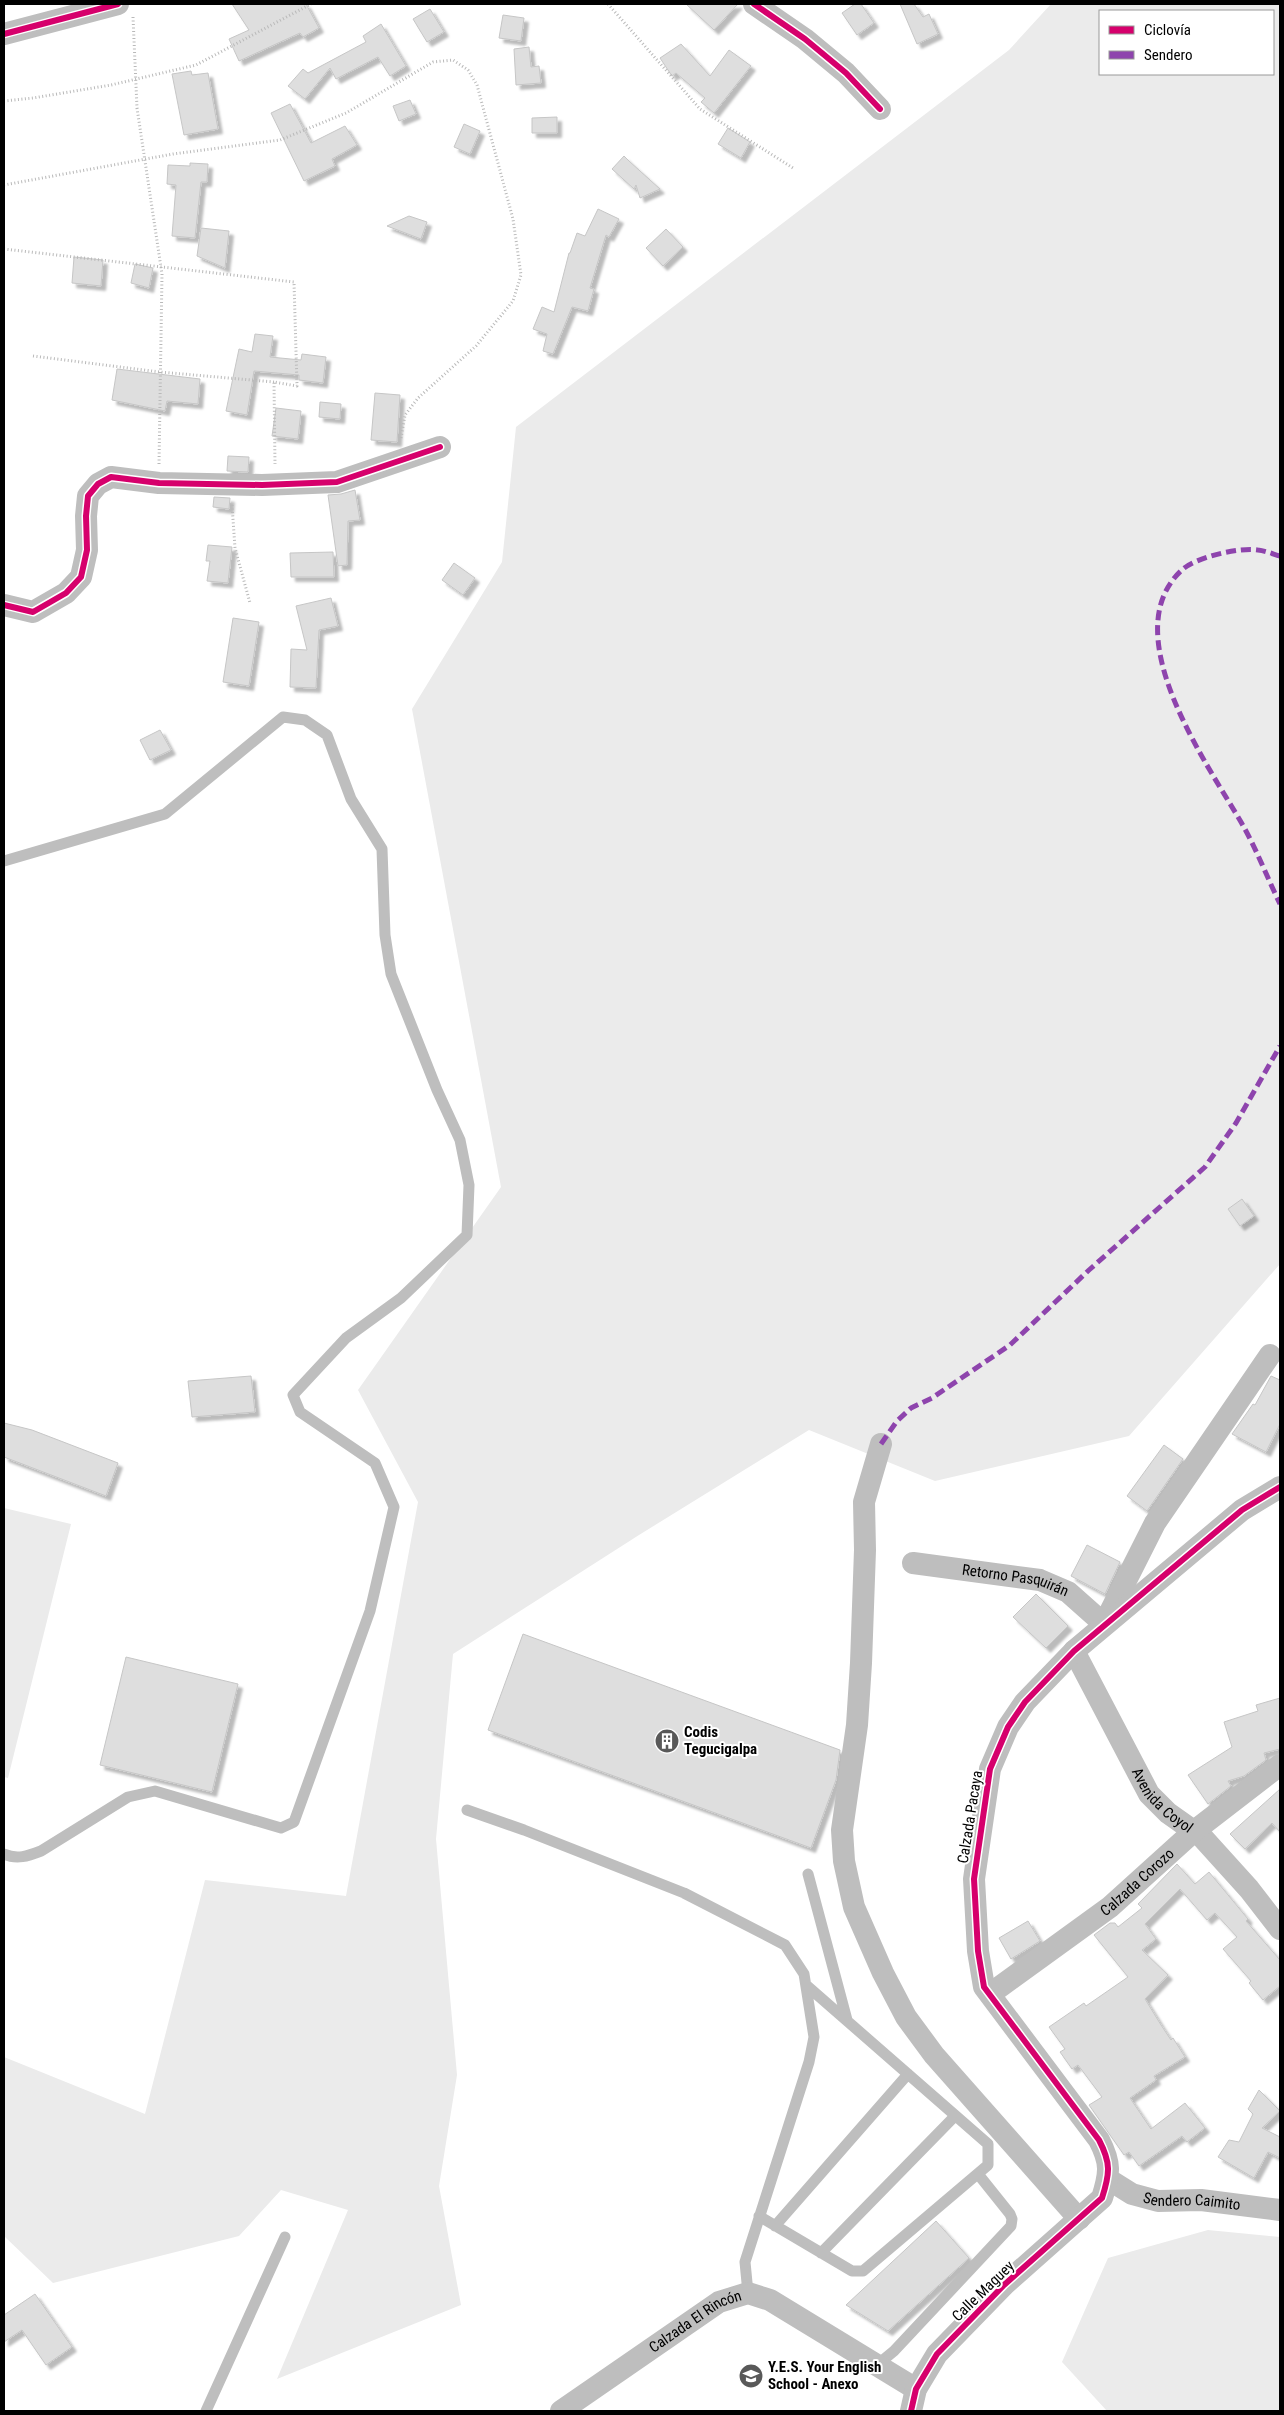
<svg xmlns="http://www.w3.org/2000/svg" width="1284" height="2415" font-family="'Roboto Condensed',sans-serif">
<style>
.green{fill:#ebebeb;fill-rule:evenodd}
.building{fill:#dedede;stroke:#c6c6c6;filter:url(#shadow)}
.lines{fill:none;stroke-linecap:round;stroke-linejoin:round}
.path{stroke:#b9b9b9;stroke-width:3;stroke-dasharray:1 2.5;stroke-linecap:butt}
.lane{stroke:#bebebe;stroke-width:11}
.street{stroke:#bebebe;stroke-width:22}
.quiet{stroke:#8e44ad;stroke-width:5;stroke-dasharray:10 5;stroke-linecap:butt}
.cycleway-casing{stroke:#fff;stroke-width:9}
.cycleway{stroke:#d6006c;stroke-width:6}
.labels{text-anchor:middle;dominant-baseline:central;stroke-width:4;stroke-linejoin:round;paint-order:stroke}
.street-label{font-size:15px;fill:#000;stroke:#fff}
.poi-label{font-size:15px;font-weight:bold;fill:#000;stroke:#fff;text-anchor:start}
</style>
<defs>
<filter id="shadow"><feDropShadow dx="4.5" dy="4.5" stdDeviation="1" flood-color="#0004"/></filter>
</defs>
<rect width="100%" height="100%" fill="#fff"/>
<path class="green" d="M1051 4H1280V1264L1129 1436 935 1481 809 1430 639 1535 453 1654 436 1839 457 2075 439 2186 461 2305 277 2379 348 2210 281 2190 239 2236 53 2283 4 2236V2057L145 2114 205 1880 346 1896 418 1502 358 1390 501 1187 412 709 502 562 516 427 1009 50ZM1100 11H1273V74H1100Z
M4 1508 71 1524 8 1778 4 1777Z
M1208 2230 1280 2237V2411H1107L1062 2362 1108 2258Z"/>
<path class="building" d="M232 4H306L319 28 303 37 300 33 239 61 229 39 249 30Z
M686 4H738L714 30Z
M855 4H861L874 23 857 35 842 13Z
M900 4H914L923 17 929 14 938 34 917 44Z
M430 9 444 32 427 42 413 19Z
M503 15 524 18 521 41 499 38Z
M381 24 406 66 390 76 378 57 336 79 330 68 305 99 288 86 303 69 308 73 366 42 363 36Z
M681 44 710 76 729 50 751 66 714 113 701 102 705 98 676 73 672 76 660 58Z
M529 47 531 67 539 66 541 83 516 85 514 49Z
M191 71 192 75 208 73 218 129 184 135 172 74Z
M410 100 416 114 399 121 393 106Z
M290 104 311 143 345 126 357 145 332 159 335 166 304 181 271 113Z
M557 117V133H532V118Z
M464 124 480 131 470 154 454 147Z
M728 128 750 142 741 158 718 144Z
M624 156 629 161 660 189 640 198 636 185 634 189 612 169Z
M190 163 208 164 207 182H201L195 238 172 236 176 185 167 184 168 165 190 166Z
M598 209 619 219 609 237 606 235 590 288 594 289 588 311 572 307 553 354 543 351 547 334 533 329 542 307 554 312 569 253H570L577 233 585 236Z
M409 216 427 222 421 239 387 226Z
M201 228 229 231 225 268 197 256Z
M666 229 683 247 663 266 646 248Z
M74 257 103 260 101 286 72 283Z
M135 264 153 268 149 288 131 283Z
M255 334 273 336 270 357 301 360 302 354 326 357 323 383 299 380V375L254 371 247 415 226 411 239 349 252 352Z
M117 369 200 379 198 404 167 401 165 411 112 400Z
M375 393 400 395 397 442 371 440Z
M320 402 341 404 340 419 319 417Z
M276 408 301 411 298 439 272 436Z
M228 456 249 457 248 472 227 471Z
M355 490 360 520 348 521 347 565 338 566 328 495 341 494Z
M214 497 230 498 229 509 213 507Z
M208 545 232 547 228 583 207 581 210 561H206Z
M333 552 334 577H291L290 553Z
M454 563 475 578 463 595 442 580Z
M331 598 338 626 319 630 316 688 290 687 291 649 307 650 296 606Z
M233 618 259 622 249 686 223 682Z
M160 730 171 750 150 760 140 740Z
M1242 1199 1254 1216 1240 1226 1228 1209Z
M251 1376 255 1412 192 1417 188 1381Z
M1271 1376 1280 1380V1424L1266 1452 1232 1434 1253 1404 1255 1405Z
M4 1423 32 1430 118 1463 106 1496 4 1457Z
M1164 1445 1183 1459 1147 1511 1127 1496Z
M1087 1545 1120 1562 1105 1594 1071 1576Z
M1036 1594 1068 1626 1046 1648 1013 1617Z
M523 1634 840 1750 836 1780 811 1848 488 1730Z
M126 1657 238 1684 212 1792 100 1765Z
M1280 1698V1749L1264 1753 1266 1760 1244 1776 1228 1781 1231 1786 1208 1804 1188 1775 1232 1747 1224 1722 1258 1711 1256 1705Z
M1280 1789V1832L1272 1823 1245 1849 1230 1834Z
M1177 1864 1195 1884 1209 1872 1248 1919 1246 1921 1280 1960V1986L1263 2000 1249 1983 1251 1981 1223 1949 1237 1937 1215 1913 1207 1920 1180 1889 1145 1924 1156 1939 1142 1950 1168 1975 1145 1999 1161 2025 1171 2040 1173 2038 1185 2057 1154 2076 1156 2080 1130 2098 1151 2129 1185 2103 1205 2128 1187 2142 1182 2136 1139 2166 1129 2152 1124 2155 1089 2105 1102 2097 1078 2065 1072 2069 1060 2052 1065 2049 1049 2027 1084 2003 1086 2006 1128 1977 1094 1935 1110 1923H1115L1118 1927 1142 1908 1138 1904Z
M1028 1921 1040 1941 1011 1959 999 1938Z
M1259 2090 1280 2111 1262 2128 1280 2137V2158L1268 2152 1254 2178 1218 2157 1229 2140 1239 2142 1253 2114 1248 2109Z
M936 2221 969 2258 888 2331 846 2305Z
M35 2294 72 2347 46 2365 22 2330 4 2342V2315Z"/>
<g class="lines">
<path class="path" d="M608 4 700 109 793 168
M133 17 137 108 162 274 159 464
M4 101 33 98 111 85 196 65 311 4
M4 185 173 154 280 140 346 113 433 62 453 60 468 70 477 85 513 219 521 275 513 301 476 346 418 398 405 415 401 438
M4 249 294 282 297 386 274 382 275 464
M33 356 160 372 274 382
M232 505 235 548 250 603"/>
<path class="lane" d="M4 861 165 814 283 717 305 720 327 735 351 799 382 849 385 935 391 974 437 1090 460 1140 469 1185 467 1235 401 1298 346 1338 293 1395 300 1412 375 1463 394 1507 370 1611 294 1822 281 1828 155 1791 128 1797 41 1851C28 1856 17 1860 4 1854
M467 1810 524 1830 684 1893 785 1945 804 1974 814 2037 809 2062 745 2262 748 2293
M808 1874 847 2020
M759 2216 852 2271H863L988 2165V2144L806 1985
M775 2226 908 2074
M821 2253 955 2116
M877 2365 894 2351 1011 2226 1012 2219 1010 2214 978 2174
M206 2411 285 2237"/>
<g class="street">
<path d="M754 4 805 39 846 73 880 109"/>
<path d="M4 34 118 4"/>
<path d="M4 605 33 612 66 593 81 577 87 550 86 516 88 496 98 484 111 477 159 483 262 485 337 482 440 447"/>
<path d="M881 1444 864 1502 865 1550 861 1663 857 1725 842 1830 844 1861 854 1907 883 1973 906 2017 934 2055 1079 2219"/>
<path id="s1" d="M913 1563 1040 1580 1068 1592 1104 1624 1155 1523 1270 1355"/>
<path id="s2" d="M1074 1651 1149 1794 1168 1813 1202 1837 1249 1889 1280 1929"/>
<path id="s3" d="M990 1994 1110 1907 1193 1832 1280 1765"/>
<path id="s4" d="M1108 2179 1132 2194 1158 2201 1201 2200 1280 2210"/>
<path id="s5" d="M561 2411 719 2302 748 2293 770 2300 916 2389"/>
<path d="M911 2411 916 2389 937 2354 1004 2285 1102 2198C1110 2173 1111 2163 1099 2140L984 1987 978 1951 974 1879 990 1769 1008 1727 1025 1702 1074 1651 1242 1510 1280 1487"/>
</g>
<path class="quiet" d="M1280 556C1273 554 1266 551 1258 550 1240 547 1197 557 1183 569 1113 631 1206 762 1241 822 1256 848 1267 877 1280 904
M881 1444 897 1421 911 1408 932 1398 1010 1345 1089 1270 1205 1167 1236 1123 1280 1046"/>
<defs>
<path id="cycleway" d="M754 4 805 39 846 73 880 109
M4 34 118 4
M4 605 33 612 66 593 81 577 87 550 86 516 88 496 98 484 111 477 159 483 262 485 337 482 440 447
M911 2411 916 2389 937 2354 1004 2285 1102 2198C1110 2173 1111 2163 1099 2140L984 1987 978 1951 974 1879 990 1769 1008 1727 1025 1702 1074 1651 1242 1510 1280 1487"/>
</defs>
<use href="#cycleway" class="cycleway-casing"/>
<use href="#cycleway" class="cycleway"/>
</g>
<defs>
<symbol id="building-disc" viewBox="-11 -11 22 22"><circle r="9.5" fill="#595959" stroke="#fff"/><path d="M-4-6H4V6H1V3H-1V6H-4ZM-2.5-4.3h1.7v1.8h-1.7ZM.8-4.3h1.7v1.8H.8ZM-2.5-1h1.7V.8h-1.7ZM.8-1h1.7V.8H.8Z" fill="#fff"/></symbol>
<symbol id="school-disc" viewBox="-11 -11 22 22"><circle r="9.5" fill="#595959" stroke="#fff"/><path d="M0-5L7-2L0 1L-7-2ZM-4 1L0 2.5L4 1V4Q0 6-4 4Z" fill="#fff"/></symbol>
</defs>
<g fill-rule="evenodd">
<use href="#building-disc" x="653" y="1727" width="28" height="28"/>
<use href="#school-disc" x="737" y="2362" width="28" height="28"/>
</g>
<g class="labels">
<g class="street-label">
<text stroke="none"><textPath href="#s1" startOffset="104">Retorno Pasquirán</textPath></text>
<text stroke="none"><textPath href="#s2" startOffset="175">Avenida Coyol</textPath></text>
<text transform="translate(970 1817) rotate(-81)">Calzada Pacaya</text>
<text stroke="none"><textPath href="#s3" startOffset="185">Calzada Corozo</textPath></text>
<text stroke="none"><textPath href="#s4" startOffset="89">Sendero Caimito</textPath></text>
<text transform="translate(983 2291) rotate(-44)">Calle Maguey</text>
<text stroke="none"><textPath href="#s5" startOffset="162">Calzada El Rincón</textPath></text>
</g>
<g class="poi-label">
<text x="684" y="1732">Codis<tspan x="684" dy="17">Tegucigalpa</tspan></text>
<text x="768" y="2367">Y.E.S. Your English<tspan x="768" dy="17">School - Anexo</tspan></text>
</g>
</g>
<rect width="1284" height="2415" fill="none" stroke="#000000" stroke-width="10"/>
<rect x="1099" y="10" width="175" height="65" fill="#ffffff" stroke="#999999"/>
<rect x="1109" y="26" width="25" height="8" fill="#d6006c" stroke="#999999"/>
<text x="1144" y="35" font-size="15" fill="#000000">Ciclovía</text>
<rect x="1109" y="51" width="25" height="8" fill="#8e44ad" stroke="#999999"/>
<text x="1144" y="60" font-size="15" fill="#000000">Sendero</text>
</svg>
